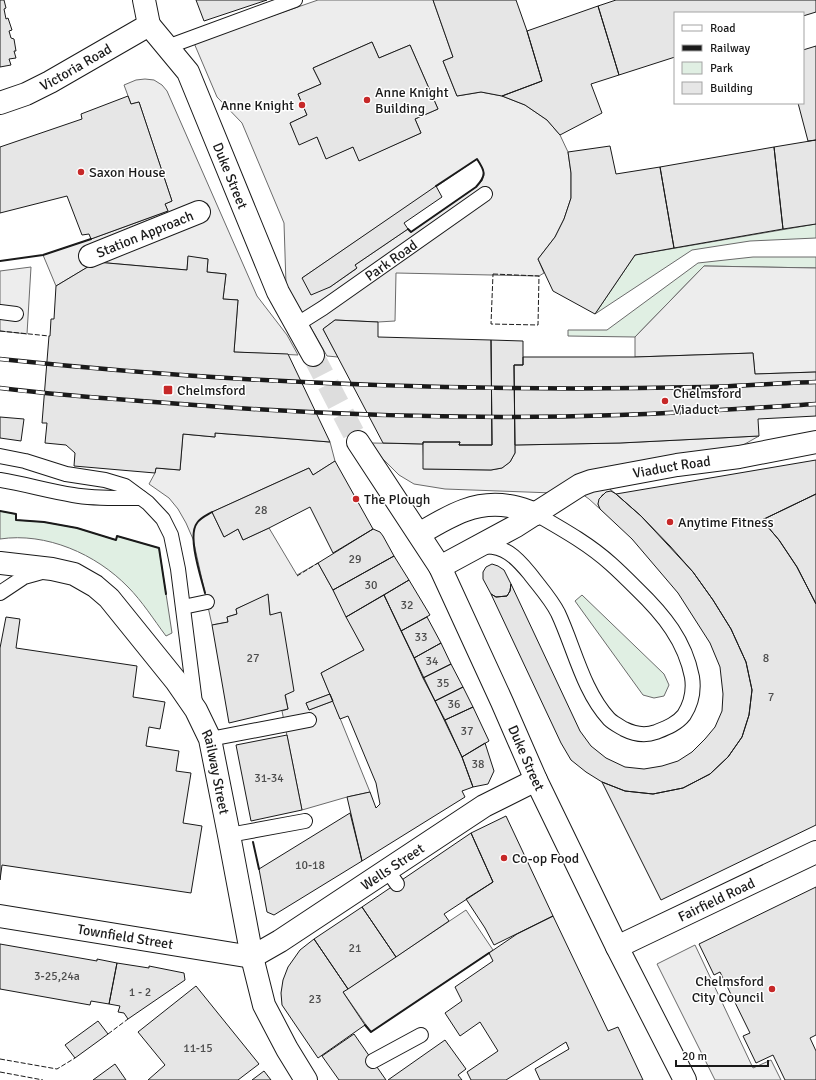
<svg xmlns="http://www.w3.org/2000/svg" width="816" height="1080" font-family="Signika,sans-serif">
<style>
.green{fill:#e0efe3;stroke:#6a6a6a}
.parking{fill:#ededed;stroke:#6a6a6a;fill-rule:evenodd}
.building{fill:#e6e6e6;stroke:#1a1a1a}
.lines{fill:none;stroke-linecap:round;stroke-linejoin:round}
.street-tunnel{stroke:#ddd;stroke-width:22;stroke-dasharray:22 11;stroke-linecap:butt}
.lane-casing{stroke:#1a1a1a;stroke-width:16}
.street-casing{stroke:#1a1a1a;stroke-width:24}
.primary-casing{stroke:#1a1a1a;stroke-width:24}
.lane{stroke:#fff;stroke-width:14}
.street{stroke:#fff;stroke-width:22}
.primary{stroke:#fff;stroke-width:22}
.rail-casing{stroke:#1a1a1a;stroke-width:4.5}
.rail{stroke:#fff;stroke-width:3;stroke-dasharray:9;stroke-linecap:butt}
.fence{stroke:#1a1a1a;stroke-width:1;stroke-dasharray:5 2;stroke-linecap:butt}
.wall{stroke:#1a1a1a;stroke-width:2}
.poi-dot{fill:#c62828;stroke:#fff;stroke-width:1.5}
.labels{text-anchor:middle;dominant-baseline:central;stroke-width:3;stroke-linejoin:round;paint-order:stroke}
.number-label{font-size:12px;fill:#4d4d4d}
.street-label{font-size:14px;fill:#1a1a1a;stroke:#fff}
.poi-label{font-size:14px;fill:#1a1a1a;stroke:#fff;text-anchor:start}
</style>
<rect width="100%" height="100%" fill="#fff"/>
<path class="green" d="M816 224V238L750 241 692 250 595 314 635 255Z
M753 257H816V268L704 266 635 337 568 336V330H607L698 263Z
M0 511 16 514V520L44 522 77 528 116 540 117 536 159 548 172 633 166 636C154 620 142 601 128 587 96 554 46 532 0 539Z
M582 595 664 674 669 685 664 696 654 698 643 695 575 601Z"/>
<path class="parking" d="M318 0H433L453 57 443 61 457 96 481 92 502 96 525 105 547 120 560 135 568 152 571 173V198L564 219 555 237 538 259 544 273 539 276 396 273 395 321 378 322 335 320 323 329 338 357 327 356 286 284 284 223 242 123 217 97 194 43ZM372 42 379 58 410 45 438 109 415 119 421 133 360 160 353 147 326 158 317 137 295 134 290 123 307 115 298 94 321 84 313 68ZM477 159 483 169 484 175 482 181 476 187 411 232 408 229 355 265 356 269 330 287 302 278Z
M145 79 154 80 162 85 167 91 257 296 287 335 298 355 234 352 238 300 223 299 226 274 207 272 208 259 188 257 187 270 96 262 56 286 43 255 91 239 168 211 165 204 172 201 139 102 131 104 124 85 136 80Z
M704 266 816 268V372L755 374 753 353 635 357V337Z
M31 267 27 334 0 331V271Z
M215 433 330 442 335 461 313 475 309 468 212 512 224 537 238 529 243 540 269 528 297 575 318 563 333 590 364 650 321 673 330 694 306 703 309 710 333 701 370 792 347 797 302 810 282 711 288 709 270 615 268 595 236 609 237 614 227 617 228 622 212 625 193 539 186 523 178 509 169 498 149 484 155 473 156 468 180 470 183 434 215 437Z
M759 436 736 449 605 485 616 494 611 491 602 495 598 504 600 509 589 499 575 489 553 493 445 489 414 484 399 475 382 458 372 443 423 444 424 469 491 470 502 468 510 462 515 453V445L620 443Z
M466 910 493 950 371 1032 343 992Z
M695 945 753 1068 771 1060 781 1080H715L657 964Z"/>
<path class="building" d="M0 0H4L6 8 4 9 6 19 8 18 12 30 9 31 11 38 14 39 16 51H14L16 58 9 59 11 65 0 67Z
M196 0H267L204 21Z
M433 0H516L527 31 542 81 502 96 481 92 457 96 443 61 453 57Z
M616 0H816V12L803 16V13H675V57L619 75 598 6Z
M598 6 619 75 591 84 602 113 560 135 547 120 525 105 502 96 542 81 527 31Z
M372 42 379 58 410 45 438 109 415 119 421 133 359 161 353 147 326 159 317 137 299 145 290 123 307 115 298 94 321 84 313 68Z
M816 46V140L808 141 798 103H803V50Z
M128 96 131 104 139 102 172 201 165 204 168 211 91 239 89 234 82 235 67 196 0 213V147L82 119 81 114Z
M816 140V224L783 229 774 147Z
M610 146 616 174 660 167 674 248 635 255 595 314 553 291 538 259 555 237 564 219 571 198V173L568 152Z
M774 147 783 229 674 248 660 167Z
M436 186 442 197 404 223 408 229 355 265 357 268 330 287 311 295 302 278Z
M188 256 208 259 207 272 226 274 223 299 238 300 234 352 288 354 330 442 215 433V437L183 434 180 470 156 468 155 473 74 466 75 453 66 445 45 443 47 423H42L49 336H50L51 319H54L56 286 96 262 187 270Z
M335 320 378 322V337L491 340 492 445H459L460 442H423V444L383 443 323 329Z
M491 340 523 341V365H514L515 453 510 462 502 468 491 470 423 469V442H460L459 445H492Z
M753 353 755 374 816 372V416L758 419 759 436 620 443 515 445 514 365H523V357H635Z
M0 417 24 419 21 441 0 438Z
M816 460V494L762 520 779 540 797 567 816 604V825L661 900 602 782 625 791 653 794 683 788 710 774 728 757 742 737 749 715 752 690 746 662 731 629 713 600 693 572 670 546 641 516 616 494Z
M335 461 373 529 333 553 310 507 269 528 243 540 238 529 224 537 212 512 309 468 313 475Z
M611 491 616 494 641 516 693 572 713 600 731 629 746 662 752 690 749 715 742 737 728 757 710 774 683 788 653 794 625 791 602 782 586 772 571 760 561 743 491 594 496 597 507 596 510 591 511 584 580 731 591 746 606 758 625 767 644 769 662 766 678 761 692 752 705 739 715 727 722 711 723 694 720 667 710 643 678 593 632 539 600 509 598 504 599 499 606 492Z
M816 494V604L797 567 779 540 762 520Z
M373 529 380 532 383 536 394 556 333 590 318 563Z
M394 556 409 580 346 617 333 590Z
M492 564 498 566 504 570 511 584 510 591 507 596 496 597 491 594 483 579V572L486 567Z
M409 580 430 615 401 631 384 595Z
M268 594 270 615 281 612 294 691 285 695 288 709 229 723 212 625 228 622 227 617 237 614 236 609Z
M384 595 462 757 473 787 462 791 465 797 362 861 347 797 370 792 376 808 380 804 376 783 348 716 340 719 321 673 364 650 346 617Z
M6 617 20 619 16 648 137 666 133 697 165 702 160 729 149 727 146 746 179 751 176 771 191 773 183 823 202 826 191 893 2 865 0 880V648Z
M427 617 441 643 414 658 401 631Z
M441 643 451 664 423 678 414 658Z
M451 664 463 687 435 701 423 678Z
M463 687 473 707 445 720 435 701Z
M330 694 333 701 309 710 306 703Z
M473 707 489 741 462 757 445 720Z
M287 735 302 810 251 821 236 745Z
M485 743 494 771 488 784 473 787 462 757Z
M350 813 362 861 274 915 267 912 259 869Z
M506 816 553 916 494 945 485 928 466 899 493 882 471 833Z
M471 833 493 882 444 914 449 921 396 957 362 907Z
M816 887V1035L810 1038 816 1051V1080H785L773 1055 756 1063 743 1036 750 1033 720 972 714 975 699 944Z
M362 907 396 957 348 989 314 939Z
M553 916 608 1031 618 1027 643 1080H540L535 1069 569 1049 566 1042 506 1080H471L467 1072 498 1051 480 1022 460 1036 445 1013 462 1001 455 987 493 961 489 953 517 934Z
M314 939 348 989 343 992 365 1025 318 1058 282 1005 281 993 283 980 288 967 300 950Z
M0 944 97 961V959L117 963 109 1004 91 1001 90 1005 0 989Z
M117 963 149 968V966L184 973 185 980 128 1019 124 1013 118 1012 120 1006 109 1004Z
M196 986 259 1064 238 1080H148L165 1065 138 1032Z
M98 1021 108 1034 75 1058 65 1045Z
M354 1034 386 1080H339L322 1056Z
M445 1040 466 1069 458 1075 462 1080H388Z
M115 1064 126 1080H93Z
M264 1071 271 1080H252Z"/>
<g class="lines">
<path class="street-tunnel" d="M313 355 358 442"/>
<defs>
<g id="lane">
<path d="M167 47 295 0"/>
<path d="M0 312 16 314"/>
<path id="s1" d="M296 325 323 308 485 194"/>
<path d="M0 456 25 461 66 474 105 480 125 486 148 503 163 519 171 535 178 569 195 703"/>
<path d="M0 480C25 484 48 491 73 495 95 499 118 498 141 498"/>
<path d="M480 547C504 544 516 557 530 574 539 586 551 599 558 613 574 647 583 691 609 719 613 723 619 726 624 729 634 734 645 736 656 732 666 728 677 724 684 715 691 704 694 690 692 677 685 641 664 615 637 589 629 581 620 572 611 564 589 544 562 529 536 514"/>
<path d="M0 593 24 577 42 572"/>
<path d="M183 607 207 602"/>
<path d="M210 739 309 720"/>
<path d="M229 835 305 821"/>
<path d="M387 870 397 884"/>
<path d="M373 1061 421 1035"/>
</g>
<g id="street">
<path id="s2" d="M149 25 188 72 278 292 313 355"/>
<path id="s3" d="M90 256 199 212"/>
<path id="s4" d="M358 442 440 567 502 702 536 780 617 947 685 1080"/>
<path d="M419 534C448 517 474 500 509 506 518 507 527 511 536 514"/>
<path id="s5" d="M0 563 52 569 74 574 95 586 109 598 176 681 196 710 210 739 229 835 252 957 264 1005 287 1049 306 1080"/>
<path id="s6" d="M440 567 516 526 580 485 591 481 677 465 739 457 816 442"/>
<path id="s7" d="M0 916 252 957"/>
<path id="s8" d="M617 947 816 852"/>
<path id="s9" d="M252 957 280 941 484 806 536 780"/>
</g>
<g id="primary">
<path id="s10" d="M0 103 26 94 50 82 149 25 144 0"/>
</g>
</defs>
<use href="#lane" class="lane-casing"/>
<use href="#street" class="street-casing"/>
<use href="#primary" class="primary-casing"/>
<use href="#lane" class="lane"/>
<use href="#street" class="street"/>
<use href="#primary" class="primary"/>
<defs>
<path id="rail" d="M0 359C234 384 470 392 705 387 742 386 779 383 816 382
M0 388C56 395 112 399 168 403 318 415 469 420 619 415 685 413 750 408 816 404"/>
</defs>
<use href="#rail" class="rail-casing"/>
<use href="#rail" class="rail"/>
<path class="fence" d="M493 274 539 276 538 325 491 324Z
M0 331 49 336
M297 576 318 563
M108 1034 128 1019
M0 1059 57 1069 75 1058
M0 1072 43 1080"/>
<path class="wall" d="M408 229 411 232 476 187C487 175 485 171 477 159L436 186
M0 261 43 255 91 239
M0 511 16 514V520L44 522 77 528 116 540 117 536 159 548 166 594
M205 593C201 577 187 536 197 523 200 518 207 515 212 512
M253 842 259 869
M365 1025 371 1032 489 953"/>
</g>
<g class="poi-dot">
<circle cx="367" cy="100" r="4"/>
<circle cx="302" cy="105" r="4"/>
<circle cx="81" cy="172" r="4"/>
<rect x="163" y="385" width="10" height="10" rx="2"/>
<circle cx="665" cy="401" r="4"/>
<circle cx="356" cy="499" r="4"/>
<circle cx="670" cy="522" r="4"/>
<circle cx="504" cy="858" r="4"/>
<circle cx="772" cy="989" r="4"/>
</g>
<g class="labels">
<g class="number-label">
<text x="261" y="510">28</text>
<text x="355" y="559">29</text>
<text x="371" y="585">30</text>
<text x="407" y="605">32</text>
<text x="421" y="637">33</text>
<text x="253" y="658">27</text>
<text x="766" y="658">8</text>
<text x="432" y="661">34</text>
<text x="443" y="683">35</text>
<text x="771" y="697">7</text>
<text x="454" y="704">36</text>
<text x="467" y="731">37</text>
<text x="478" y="764">38</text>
<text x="269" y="778">31-34</text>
<text x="310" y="865">10-18</text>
<text x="355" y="948">21</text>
<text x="57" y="976">3-25,24a</text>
<text x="140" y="992">1 - 2</text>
<text x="315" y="999">23</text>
<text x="198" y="1048">11-15</text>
</g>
<g class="street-label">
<text stroke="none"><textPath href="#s10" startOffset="84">Victoria Road</textPath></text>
<text stroke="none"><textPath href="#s2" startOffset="173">Duke Street</textPath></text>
<text stroke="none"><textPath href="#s3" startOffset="59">Station Approach</textPath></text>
<text stroke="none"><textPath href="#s1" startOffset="115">Park Road</textPath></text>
<text stroke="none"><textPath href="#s6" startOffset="256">Viaduct Road</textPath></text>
<text stroke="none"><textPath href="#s4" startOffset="359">Duke Street</textPath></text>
<text stroke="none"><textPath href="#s5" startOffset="325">Railway Street</textPath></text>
<text stroke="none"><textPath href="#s9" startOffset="167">Wells Street</textPath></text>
<text stroke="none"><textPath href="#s8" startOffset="110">Fairfield Road</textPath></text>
<text stroke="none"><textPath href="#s7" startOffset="127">Townfield Street</textPath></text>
</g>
<g class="poi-label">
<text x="375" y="92">Anne Knight<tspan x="375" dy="16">Building</tspan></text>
<text x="294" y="105" text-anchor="end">Anne Knight</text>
<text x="89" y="172">Saxon House</text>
<text x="177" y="390">Chelmsford</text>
<text x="673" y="393">Chelmsford<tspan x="673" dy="16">Viaduct</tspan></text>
<text x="364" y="499">The Plough</text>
<text x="678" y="522">Anytime Fitness</text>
<text x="512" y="858">Co-op Food</text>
<text x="764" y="981" text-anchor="end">Chelmsford<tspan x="764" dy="16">City Council</tspan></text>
</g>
</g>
<rect x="674" y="12" width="130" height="92" fill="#ffffff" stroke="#a3a3a3"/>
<rect x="682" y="25" width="20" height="6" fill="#ffffff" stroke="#a3a3a3"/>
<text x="710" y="32" font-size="12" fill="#1a1a1a">Road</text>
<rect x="682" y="45" width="20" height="6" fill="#1a1a1a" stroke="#a3a3a3"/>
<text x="710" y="52" font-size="12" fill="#1a1a1a">Railway</text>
<rect x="682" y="62" width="20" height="12" fill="#e0efe3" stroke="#a3a3a3"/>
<text x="710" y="72" font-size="12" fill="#1a1a1a">Park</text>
<rect x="682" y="82" width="20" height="12" fill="#e6e6e6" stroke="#a3a3a3"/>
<text x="710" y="92" font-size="12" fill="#1a1a1a">Building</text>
<path d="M676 1060v6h92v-6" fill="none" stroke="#1a1a1a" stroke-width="2"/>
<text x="682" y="1060" font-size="12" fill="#1a1a1a" stroke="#ffffff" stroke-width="3" paint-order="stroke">20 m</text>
</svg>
